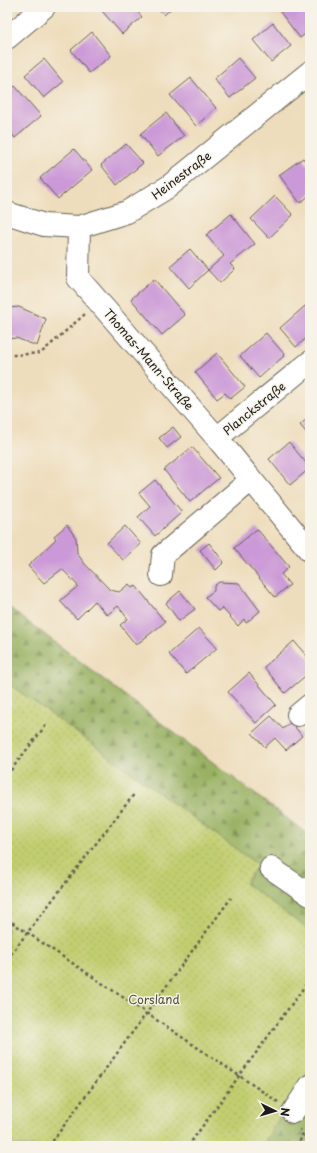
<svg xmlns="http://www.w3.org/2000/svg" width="317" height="1153" font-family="'Playpen Sans',sans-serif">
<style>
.forest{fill:url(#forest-firs);stroke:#5a663f}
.park{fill:url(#park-dots);stroke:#6e7546}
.building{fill:#cb99d7}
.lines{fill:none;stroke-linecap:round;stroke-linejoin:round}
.minor-casing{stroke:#666054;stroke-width:24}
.path{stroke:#666054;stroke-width:2.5;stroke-dasharray:3 3;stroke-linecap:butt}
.minor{stroke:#fff;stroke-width:22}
.labels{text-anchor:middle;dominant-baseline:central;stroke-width:3;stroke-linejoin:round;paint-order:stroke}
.street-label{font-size:12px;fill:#1c1c1c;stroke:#f7f3e8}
.park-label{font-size:12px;fill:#4e5135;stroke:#f7f3e8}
</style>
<defs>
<pattern id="forest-firs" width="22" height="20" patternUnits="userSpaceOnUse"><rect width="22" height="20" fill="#98b162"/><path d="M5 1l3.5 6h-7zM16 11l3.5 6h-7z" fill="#7b8f50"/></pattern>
<pattern id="park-dots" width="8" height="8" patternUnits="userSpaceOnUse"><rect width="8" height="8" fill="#c1ce70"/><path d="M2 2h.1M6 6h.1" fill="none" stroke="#a5b060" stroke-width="1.8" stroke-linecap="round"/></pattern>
</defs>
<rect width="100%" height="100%" fill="#f7f3e8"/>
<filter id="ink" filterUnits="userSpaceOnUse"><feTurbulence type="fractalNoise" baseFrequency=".025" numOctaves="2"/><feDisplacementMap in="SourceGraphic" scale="8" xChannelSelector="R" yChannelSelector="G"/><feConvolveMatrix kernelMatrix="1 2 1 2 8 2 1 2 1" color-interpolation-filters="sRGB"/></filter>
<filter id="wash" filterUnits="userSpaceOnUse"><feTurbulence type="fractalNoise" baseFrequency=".012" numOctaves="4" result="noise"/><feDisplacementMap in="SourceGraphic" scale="16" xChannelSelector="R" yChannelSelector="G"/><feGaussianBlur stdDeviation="0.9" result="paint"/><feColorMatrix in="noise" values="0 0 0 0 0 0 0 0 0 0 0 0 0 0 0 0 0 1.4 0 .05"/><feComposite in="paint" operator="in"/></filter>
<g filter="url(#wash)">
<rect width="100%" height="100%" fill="#eeddbc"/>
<path class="forest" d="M7 606 310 836V1146H7Z"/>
<path class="park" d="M7 683 54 716 258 865 245 883 310 931V1068L262 1146H7Z"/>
<g id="blocks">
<path class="building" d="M106 7H133L142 17 122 34 102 11Z
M157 7H173L164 15Z
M286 7H309L310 8V30L300 38 280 12Z
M273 23 291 46 271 62 253 40Z
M92 32 111 56 89 73 71 50Z
M238 58 255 78 230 98 214 79Z
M44 59 63 82 44 98 25 75Z
M191 78 216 108 196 126 170 95Z
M15 86 41 116 15 138 7 128V93Z
M166 113 184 136 158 156 140 134Z
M126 144 143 163 117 185 101 165Z
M74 149 92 170 58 199 40 178Z
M303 158 308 165 310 164V195L300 203 279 175Z
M275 196 293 215 269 238 251 219Z
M231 214 255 244 230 264 235 269 220 283 208 270 224 256 206 235Z
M190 249 208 270 189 288 170 266Z
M154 279 185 315 162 335 131 299Z
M305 306 310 312V335L296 347 280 328Z
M19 307 46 319 37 346 16 338 7 339V308Z
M266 333 285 355 259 378 240 356Z
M217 353 245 387 230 399 225 393 217 399 195 372Z
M310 416V437L300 425Z
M173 427 181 437 167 448 159 438Z
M289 442 310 468 290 485 269 459Z
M192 447 219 478 190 502 164 470Z
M155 480 182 512 155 536 138 517 150 506 139 493Z
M67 525 76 538 77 553 84 563 110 590 119 592 129 584 132 588 136 586 165 622 136 645 120 625 128 619 118 606 107 615 95 601 77 619 60 601 78 586 70 577 62 569 44 583 28 566 56 539 54 536Z
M125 526 141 544 123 560 107 543Z
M257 529 289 567 281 574 290 585 275 597 234 548Z
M209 543 224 562 216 570 200 550Z
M219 582 239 583 260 611 246 623 244 619 238 626 222 608 218 611 205 597 214 591V586Z
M180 591 195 609 179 621 166 603Z
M199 628 217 648 186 674 169 654Z
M294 641 310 660V672L285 693 264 667Z
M249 673 276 705 256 723 228 692Z
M271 716 283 729 291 722 302 736 286 750 275 738 265 747 252 733Z"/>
</g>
</g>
<g filter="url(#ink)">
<use href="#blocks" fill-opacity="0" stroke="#666054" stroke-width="1"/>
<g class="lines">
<defs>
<path id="minor" d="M7 38 44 7
M7 213 44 225 79 227 127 212 168 187 310 72
M79 227 78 278 217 438 310 551
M217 438 310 362
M161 575 163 555 251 480
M298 715 310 705
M271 868 310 895
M293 1112 310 1086"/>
</defs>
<use href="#minor" class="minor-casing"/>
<path class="path" d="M7 357 14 355 41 353 85 314
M7 775 46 725
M7 919 278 1102
M7 959 135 793
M49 1146 231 898
M188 1146 310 979
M296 1146 303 1136 300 1129"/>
<use href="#minor" class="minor"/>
</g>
</g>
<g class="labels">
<g class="street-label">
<text transform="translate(181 175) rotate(-37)">Heinestraße</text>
<text transform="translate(149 359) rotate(49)">Thomas-Mann-Straße</text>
<text transform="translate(254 408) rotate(-39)">Planckstraße</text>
</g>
<g class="park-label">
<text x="154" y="999">Corsland</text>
</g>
</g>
<rect width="317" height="1153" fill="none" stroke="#f7f3e8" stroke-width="24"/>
<g transform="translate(275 1111) rotate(95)" stroke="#f7f3e8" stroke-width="3" paint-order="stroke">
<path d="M0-3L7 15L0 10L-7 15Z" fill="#1c1c1c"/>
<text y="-6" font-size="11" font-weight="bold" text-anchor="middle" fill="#1c1c1c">N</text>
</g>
</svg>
